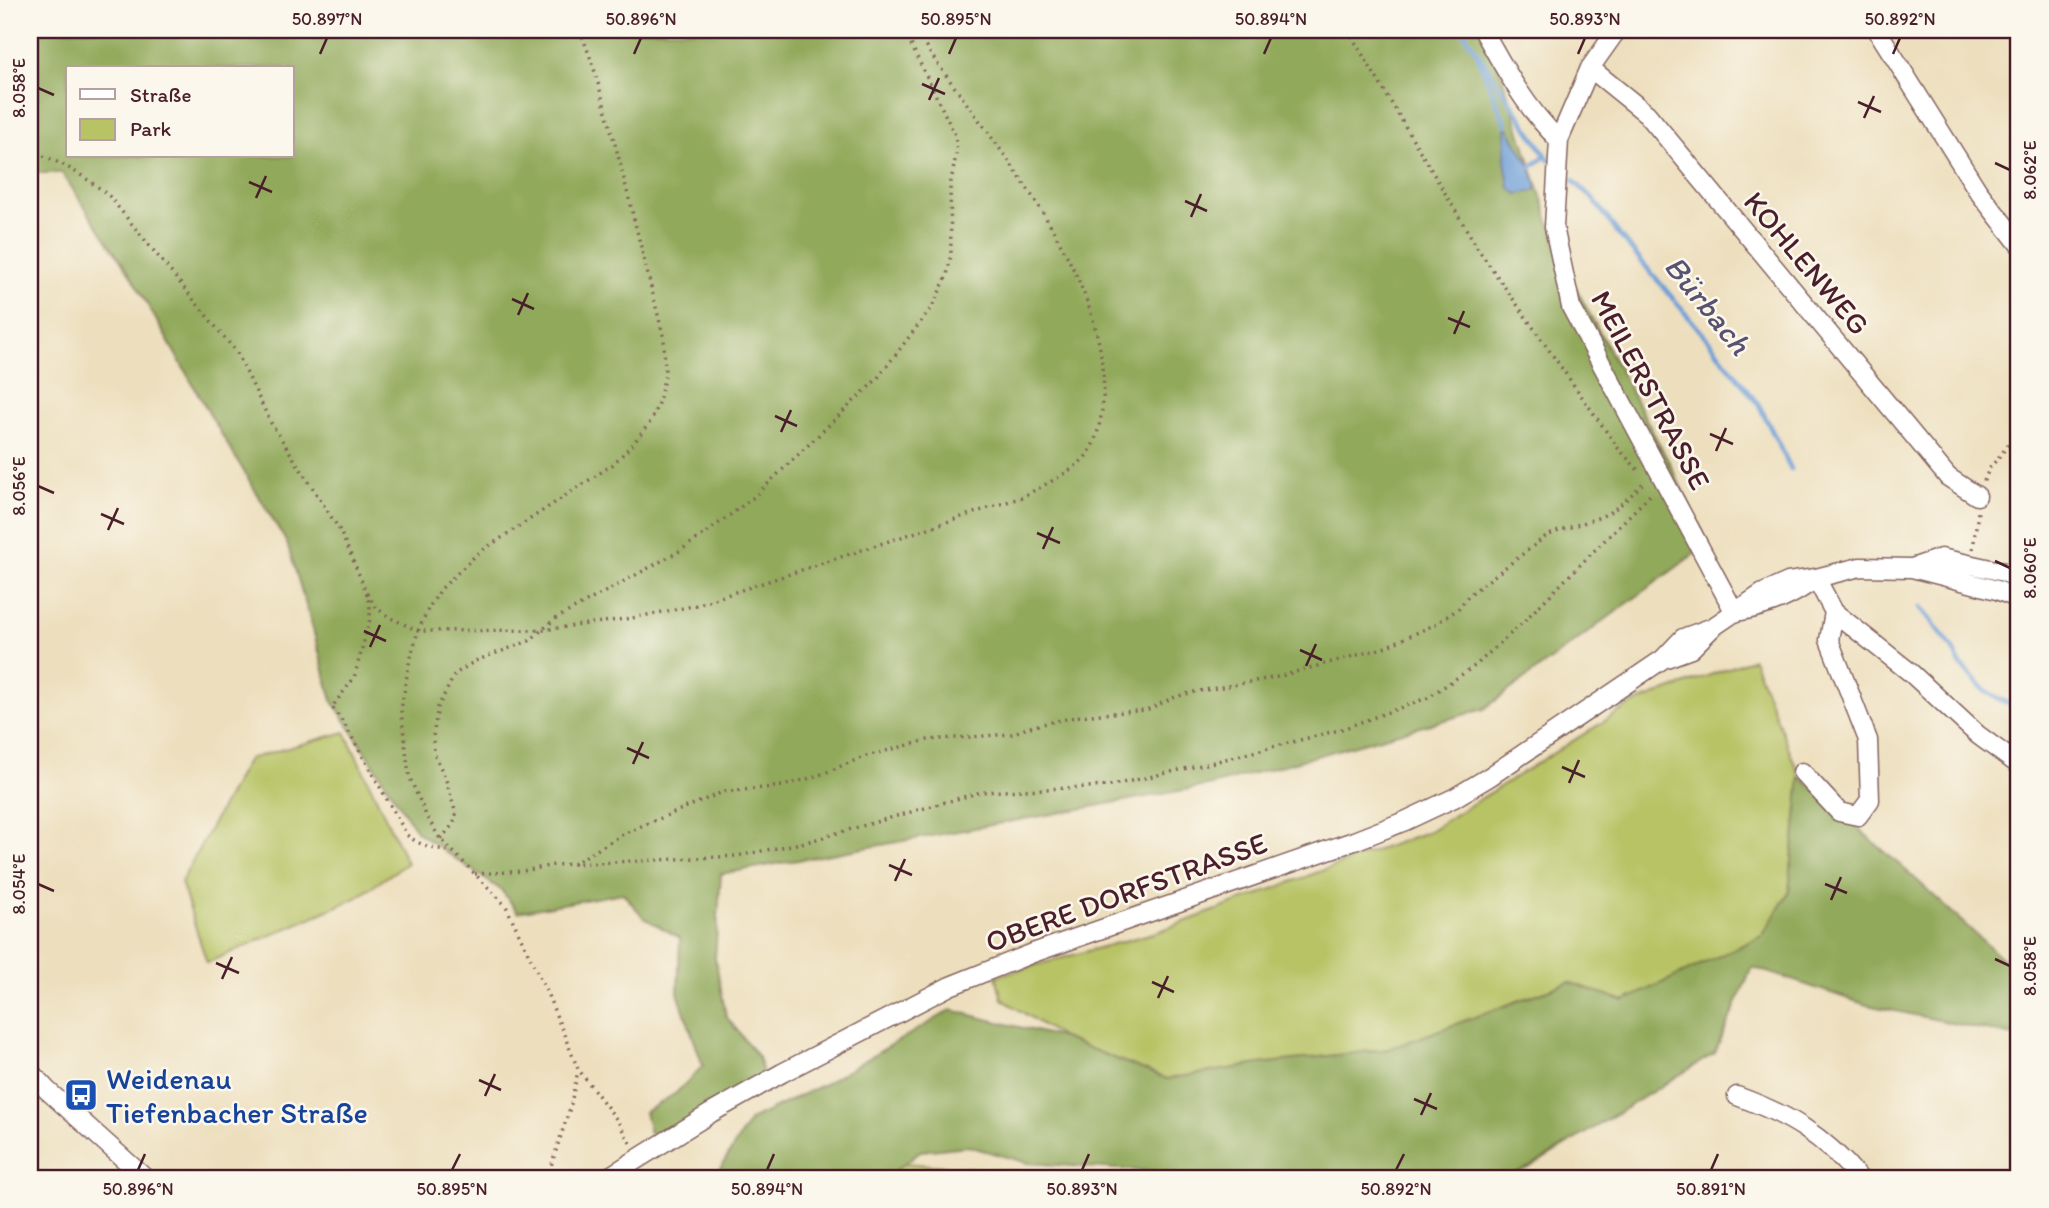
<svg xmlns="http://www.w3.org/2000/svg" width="2049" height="1208" font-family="Itim,sans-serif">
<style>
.green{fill:#b7c365;stroke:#807148;stroke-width:2}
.forest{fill:#91a95a;stroke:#6e6442;stroke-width:2;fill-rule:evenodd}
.water{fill:#6d9ed7;stroke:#5c5e81;stroke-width:2}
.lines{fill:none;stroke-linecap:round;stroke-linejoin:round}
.stream{stroke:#6d9ed7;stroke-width:5}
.minor-casing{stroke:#83625e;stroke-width:21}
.path{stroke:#83625e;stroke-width:3.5;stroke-dasharray:2 5;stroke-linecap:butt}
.minor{stroke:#fff;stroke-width:18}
.ticks{fill:none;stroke:#4a1f2b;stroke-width:2.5}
.labels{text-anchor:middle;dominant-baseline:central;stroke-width:5;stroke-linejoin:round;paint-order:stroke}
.street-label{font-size:30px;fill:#4a1f2b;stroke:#fbf7ec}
.transit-label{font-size:30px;fill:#164399;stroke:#fbf7ec;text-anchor:start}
.water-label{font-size:32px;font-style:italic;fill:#585270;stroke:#fbf7ec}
.neatline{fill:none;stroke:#4a1f2b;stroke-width:2.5}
.ticks-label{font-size:18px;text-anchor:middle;fill:#4a1f2b}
</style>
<rect width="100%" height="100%" fill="#fbf7ec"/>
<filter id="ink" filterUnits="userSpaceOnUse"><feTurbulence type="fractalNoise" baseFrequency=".0143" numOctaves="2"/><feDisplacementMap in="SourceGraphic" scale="14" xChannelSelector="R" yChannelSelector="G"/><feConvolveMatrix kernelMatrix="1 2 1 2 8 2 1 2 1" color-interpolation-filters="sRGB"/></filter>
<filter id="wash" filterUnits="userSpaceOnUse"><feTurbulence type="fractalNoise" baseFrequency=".00686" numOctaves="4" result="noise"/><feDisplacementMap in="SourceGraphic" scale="28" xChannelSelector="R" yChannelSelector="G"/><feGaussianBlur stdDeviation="1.57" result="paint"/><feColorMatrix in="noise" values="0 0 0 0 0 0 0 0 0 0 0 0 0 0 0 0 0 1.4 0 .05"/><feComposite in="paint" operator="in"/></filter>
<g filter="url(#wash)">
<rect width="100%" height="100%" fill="#eddfbe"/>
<path class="green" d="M1753 659 1800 777 1789 892 1762 936 1624 1001 1569 982 1389 1049 1260 1064 1167 1079 1063 1038 1002 999 996 976 1157 932 1429 831 1632 704Z
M345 732 407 863 356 898 207 963 181 882 248 759Z
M904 1163 1022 1172V1178H886Z"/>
<path class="forest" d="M30 30H1487L1563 264 1671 466 1708 544 1484 709 1212 785 721 874 715 958 726 1016 758 1057 764 1077 692 1121 650 1134 645 1112 676 1093 703 1066 678 993 680 938 644 918 623 893 518 912 501 890 417 832 332 700 311 622 287 543 213 420 133 279 62 173H30ZM68 68H292V156H68Z
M1800 777 1919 882 2012 968 2019 966V1037L1867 1005 1752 967 1715 1053 1530 1167 1504 1178H1204L1149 1171 1028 1163 968 1146 920 1151 886 1178H714L750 1120 824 1084 951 1010 1063 1038 1167 1079 1260 1064 1389 1049 1569 982 1624 1001 1762 936 1789 892Z"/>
<path class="water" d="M1506 125 1531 167 1537 187 1534 191 1517 194 1509 187 1505 159Z"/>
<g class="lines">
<path class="stream" d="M1462 30 1549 160
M1478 57 1506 125
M1531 167 1545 156
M1573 180 1595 201 1620 236 1709 341 1759 405 1791 469
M1920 607 1951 646 1960 664 1985 691 2009 704 2019 715"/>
</g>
</g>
<g filter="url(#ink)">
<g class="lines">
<defs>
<path id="minor" d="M1483 30C1504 68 1527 110 1559 140
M1617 30 1590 68 1559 140 1554 227 1571 307 1735 613
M1877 30 1978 191 2019 244
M1590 68 1647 114 1948 477 1977 496
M1912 568 1941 558 2004 572 2019 579
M1816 578 1834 612 1911 673 1978 735 2019 765
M1742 611C1770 605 1792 597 1815 579
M1666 658 1691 649 1713 627 1763 593 1788 582 1816 578 1860 567 1912 568 1997 590 2019 599
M1802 772 1839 812 1858 816 1870 800 1868 740 1829 640 1834 612
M30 1072 47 1090 145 1178
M1737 1096C1789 1115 1823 1135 1859 1178
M607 1178 711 1113 782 1073 950 986 1033 953 1354 841 1405 821 1454 798 1489 777 1663 659 1683 638 1713 627"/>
</defs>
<use href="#minor" class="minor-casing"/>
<path class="path" d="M580 30 593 65 618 155 664 339 665 375 659 401 651 421 632 445 612 465 477 554 441 589 428 609 418 631 409 664 401 710 409 776 426 815 439 837 506 906 547 993 578 1069 617 1120 630 1143
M1348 30 1480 252 1618 448 1638 470
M30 151C60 161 85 176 109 196L237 353 271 423 339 529 353 560 367 594 370 608V619L354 678 332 707 345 725 407 835C420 846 433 848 450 851
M1984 481 1989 469 2019 432
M1973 549 1978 512
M367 594 377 608 389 617 418 631 544 630 632 618 693 606 1025 496C1044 484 1072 473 1087 455 1096 443 1100 424 1102 410 1118 284 998 150 930 53L919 30
M441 839 454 823 456 814 446 780 434 753 433 736 438 707 455 674 475 661 529 641 555 619 678 552 706 533 754 497 877 379 932 307 947 276 951 254 950 186 957 150 955 135 904 30
M573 864 625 833 723 792 783 786 817 776 866 756 928 740 1011 734 1033 726 1080 716 1146 710 1175 697 1194 692 1277 677 1383 648 1434 625 1458 609 1469 595 1545 537C1563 528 1583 524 1602 516 1619 509 1633 493 1645 481
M475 874 523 871 554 865 737 856 806 842 981 792 1109 786 1206 764 1339 730 1427 698 1476 665 1520 625 1653 492
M547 1178 570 1108 578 1071"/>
<use href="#minor" class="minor"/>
</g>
</g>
<path class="ticks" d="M320 54 327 38M634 54 641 38M949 54 956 38M1264 54 1271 38M1578 54 1585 38M1893 54 1900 38M922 84 945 94M38 88 54 95M929 100 939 78M1858 102 1881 112M1864 118 1874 96M1995 163 2010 170M249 182 272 192M256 198 266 176M1185 201 1207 211M1191 217 1201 194M512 299 534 309M518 315 528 293M1448 318 1470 327M1454 334 1464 311M775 416 797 426M781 432 791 410M1710 434 1733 444M1716 451 1726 428M38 486 54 493M101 514 124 524M108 530 118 508M1037 533 1060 543M1043 549 1053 527M1995 561 2010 568M364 631 386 641M370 647 380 625M1300 650 1322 660M1306 666 1316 644M627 748 649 758M633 764 643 742M1562 767 1585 777M1569 783 1579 760M889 865 912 875M895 881 905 859M38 884 54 891M1825 884 1847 893M1831 900 1841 877M1995 959 2010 966M216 963 239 973M222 979 232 957M1152 982 1174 992M1158 998 1168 976M479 1080 501 1090M485 1096 495 1074M1414 1099 1437 1109M1421 1115 1431 1093M138 1170 145 1154M452 1170 460 1154M767 1170 774 1154M1082 1170 1089 1154M1396 1170 1404 1154M1711 1170 1718 1154"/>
<defs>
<symbol id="bus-square" viewBox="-11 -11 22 22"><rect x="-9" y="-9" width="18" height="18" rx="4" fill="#1a4fb4" stroke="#fbf7ec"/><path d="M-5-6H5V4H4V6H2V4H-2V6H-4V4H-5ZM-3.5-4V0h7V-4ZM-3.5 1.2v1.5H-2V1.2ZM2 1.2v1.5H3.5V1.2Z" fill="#fff"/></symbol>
</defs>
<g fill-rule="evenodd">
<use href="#bus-square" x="62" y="1076" width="38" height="38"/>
</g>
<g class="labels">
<g class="street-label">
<text transform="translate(1807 263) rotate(50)">KOHLENWEG</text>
<text transform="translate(1651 390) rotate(62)">MEILERSTRASSE</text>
<text transform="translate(1126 892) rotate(-20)">OBERE DORFSTRASSE</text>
</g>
<g class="transit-label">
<text x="106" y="1078">Weidenau<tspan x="106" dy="34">Tiefenbacher Straße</tspan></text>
</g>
<g class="water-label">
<text transform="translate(1708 305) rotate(51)">Bürbach</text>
</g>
</g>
<rect width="2049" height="1208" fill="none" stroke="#fbf7ec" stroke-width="77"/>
<rect x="66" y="66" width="228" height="91" fill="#fbf7ec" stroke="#b4a19f" stroke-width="2"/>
<rect x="80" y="89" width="35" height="10" fill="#ffffff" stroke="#b4a19f" stroke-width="2"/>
<text x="130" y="102" font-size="21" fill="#4a1f2b">Straße</text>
<rect x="80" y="119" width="35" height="21" fill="#b7c365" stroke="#b4a19f" stroke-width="2"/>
<text x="130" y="136" font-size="21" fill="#4a1f2b">Park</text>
<rect x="38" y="38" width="1972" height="1132" class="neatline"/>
<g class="ticks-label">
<text x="327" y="25">50.897°N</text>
<text x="641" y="25">50.896°N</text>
<text x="956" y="25">50.895°N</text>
<text x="1271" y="25">50.894°N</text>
<text x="1585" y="25">50.893°N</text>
<text x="1900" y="25">50.892°N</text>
<text transform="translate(19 88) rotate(-90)" y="6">8.058°E</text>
<text transform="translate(2030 170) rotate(-90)" y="6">8.062°E</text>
<text transform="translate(19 486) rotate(-90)" y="6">8.056°E</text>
<text transform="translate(2030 568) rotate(-90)" y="6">8.060°E</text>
<text transform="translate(19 884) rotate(-90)" y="6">8.054°E</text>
<text transform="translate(2030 966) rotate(-90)" y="6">8.058°E</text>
<text x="138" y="1195">50.896°N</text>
<text x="452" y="1195">50.895°N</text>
<text x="767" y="1195">50.894°N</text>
<text x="1082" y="1195">50.893°N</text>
<text x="1396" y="1195">50.892°N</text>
<text x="1711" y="1195">50.891°N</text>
</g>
</svg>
